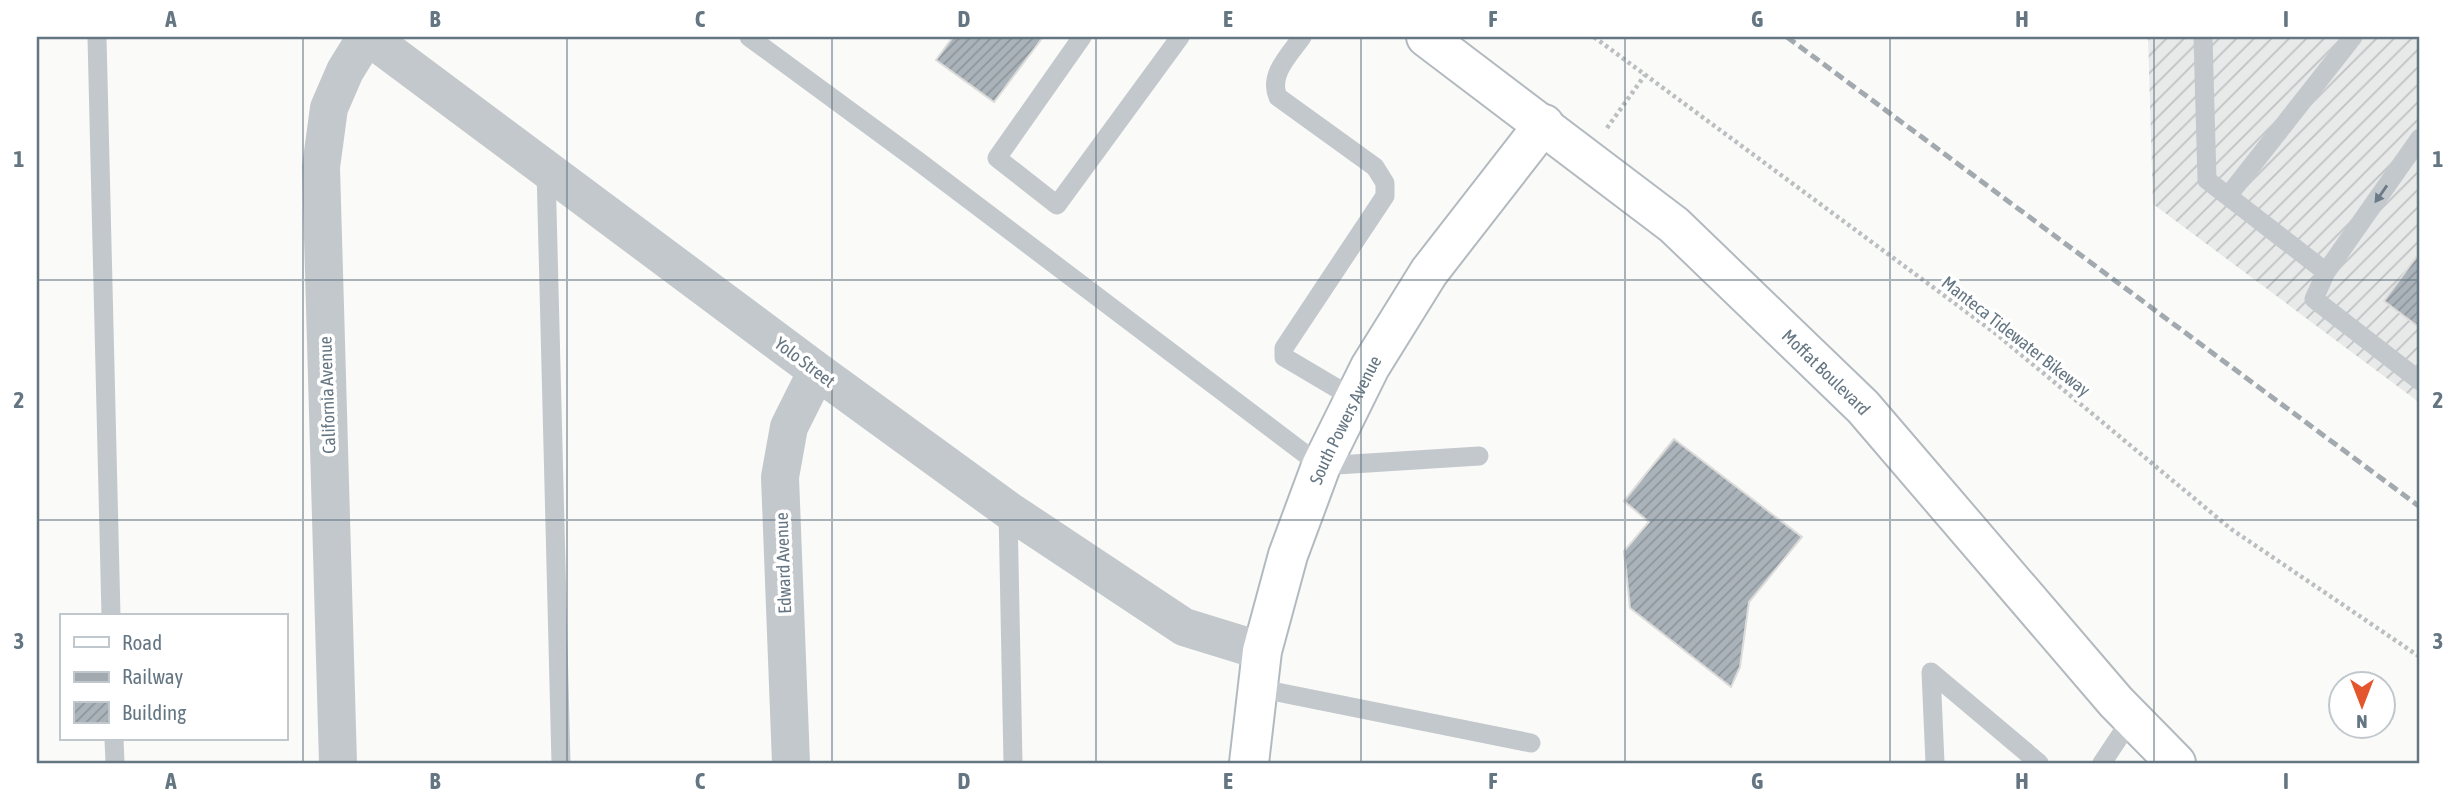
<svg xmlns="http://www.w3.org/2000/svg" width="2457" height="800" font-family="'Asap Condensed',sans-serif">
<style>
.industrial{fill:url(#industrial-furrows)}
.building{fill:url(#building-hatch);stroke:#dcdcda;stroke-width:2}
.lines{fill:none;stroke-linecap:round;stroke-linejoin:round}
.secondary-casing{stroke:#b3babf;stroke-width:42}
.path{stroke:#bbbfc2;stroke-width:4.5;stroke-dasharray:3.5 3.5;stroke-linecap:butt}
.lane{stroke:#c3c8cc;stroke-width:19}
.street{stroke:#c3c8cc;stroke-width:38}
.secondary{stroke:#fff;stroke-width:38}
.rail{stroke:#a2aab0;stroke-width:5;stroke-dasharray:10 5;stroke-linecap:butt}
.oneway{fill:#6a7a87}
.grid{fill:none;stroke:#657683;stroke-width:2;stroke-opacity:0.55}
.labels{text-anchor:middle;dominant-baseline:central;stroke-width:7;stroke-linejoin:round;paint-order:stroke}
.street-label{font-size:18px;fill:#657683;stroke:#fff}
.neatline{fill:none;stroke:#657683;stroke-width:2.5}
.grid-label{font-size:23px;text-anchor:middle;font-weight:bold;fill:#657683}
</style>
<defs>
<pattern id="industrial-furrows" width="10" height="10" patternUnits="userSpaceOnUse" patternTransform="scale(1.75)"><rect width="10" height="10" fill="#e8e9e9"/><path d="M-1 1l2-2M0 10L10 0M9 11l2-2" fill="none" stroke="#c0c1c2"/></pattern>
<pattern id="building-hatch" width="6" height="6" patternUnits="userSpaceOnUse" patternTransform="scale(1.75)"><rect width="6" height="6" fill="#aab3b9"/><path d="M-1 1l2-2M0 6l6-6M5 7l2-2" fill="none" stroke="#8e969c"/></pattern>
</defs>
<rect width="100%" height="100%" fill="#fafaf8"/>
<path class="industrial" d="M2148 37H2420V403L2153 204Z"/>
<path class="building" d="M953 37H1043L994 102 936 60Z
M2420 252V328L2384 301Z
M1674 439 1802 537 1749 602 1740 667 1731 687 1630 608 1624 551 1649 522 1624 501Z"/>
<g class="lines">
<defs>
<g id="secondary">
<path id="s1" d="M1426 37 1674 225 1863 407 2116 702 2176 763"/>
<path id="s2" d="M1249 763 1262 651 1288 555 1321 466 1370 367 1429 272 1544 124"/>
</g>
</defs>
<use href="#secondary" class="secondary-casing"/>
<path class="path" d="M1594 37 1995 333 2231 529 2420 657
M1607 128 1645 75"/>
<path class="lane" d="M97 37 111 616
M749 37 918 161 1321 466 1479 456
M1082 37 997 158 1057 205 1180 37
M1302 37C1290 54 1268 75 1278 97L1375 167 1385 183V196L1284 348V357L1355 399
M2203 37 2207 180 2326 272
M2420 138 2326 272 2314 299 2420 381
M546 169 561 763
M2228 196 2353 37
M1008 510 1013 763
M1257 688 1531 743
M114 739 115 763
M1935 763 1931 672 2039 763
M2102 763 2132 718"/>
<path class="street" d="M369 37 817 371 1008 510 1184 627 1262 651
M338 763 321 167 329 108 345 71 366 37
M791 763 780 477 789 427 817 371"/>
<use href="#secondary" class="secondary"/>
<path class="rail" d="M1787 37 2420 507"/>
</g>
<defs><path id="oneway-solid" d="M-6-.8H1V-3.2L6.5 0L1 3.2V.8H-6Z" transform="scale(1.75)"/></defs>
<use class="oneway" href="#oneway-solid" transform="translate(2381 194) rotate(125)"/>
<path class="grid" d="M303 37V763M567 37V763M832 37V763M1096 37V763M1361 37V763M1625 37V763M1890 37V763M2154 37V763M37 280H2420M37 520H2420"/>
<g class="labels">
<g class="street-label">
<text transform="translate(2016 336) rotate(38)">Manteca Tidewater Bikeway</text>
<text transform="translate(805 362) rotate(37)">Yolo Street</text>
<text stroke="none"><textPath href="#s1" startOffset="523">Moffat Boulevard</textPath></text>
<text transform="translate(327 395) rotate(-92)">California Avenue</text>
<text stroke="none"><textPath href="#s2" startOffset="359">South Powers Avenue</textPath></text>
<text transform="translate(783 563) rotate(-92)">Edward Avenue</text>
</g>
</g>
<rect width="2457" height="800" fill="none" stroke="#ffffff" stroke-width="77"/>
<rect x="60" y="614" width="228" height="126" fill="#ffffff" stroke="#c1c8cd" stroke-width="2"/>
<rect x="74" y="637" width="35" height="10" fill="#ffffff" stroke="#c1c8cd" stroke-width="2"/>
<text x="122" y="650" font-size="21" fill="#657683">Road</text>
<rect x="74" y="672" width="35" height="10" fill="#a2aab0" stroke="#c1c8cd" stroke-width="2"/>
<text x="122" y="684" font-size="21" fill="#657683">Railway</text>
<rect x="74" y="702" width="35" height="21" fill="url(#building-hatch)" stroke="#c1c8cd" stroke-width="2"/>
<text x="122" y="720" font-size="21" fill="#657683">Building</text>
<g transform="translate(2362 705) rotate(180)"><circle r="33" fill="#ffffff" stroke="#c1c8cd" stroke-width="2"/>
<path d="M0-5L12 26L0 18L-12 26Z" fill="#e4572e"/>
<text y="-10" font-size="19" font-weight="bold" text-anchor="middle" fill="#657683">N</text>
</g>
<rect x="38" y="38" width="2380" height="724" class="neatline"/>
<g class="grid-label">
<text x="171" y="27">A</text>
<text x="435" y="27">B</text>
<text x="700" y="27">C</text>
<text x="964" y="27">D</text>
<text x="1228" y="27">E</text>
<text x="1493" y="27">F</text>
<text x="1757" y="27">G</text>
<text x="2022" y="27">H</text>
<text x="2286" y="27">I</text>
<text x="19" y="167">1</text>
<text x="2438" y="167">1</text>
<text x="19" y="408">2</text>
<text x="2438" y="408">2</text>
<text x="19" y="649">3</text>
<text x="2438" y="649">3</text>
<text x="171" y="789">A</text>
<text x="435" y="789">B</text>
<text x="700" y="789">C</text>
<text x="964" y="789">D</text>
<text x="1228" y="789">E</text>
<text x="1493" y="789">F</text>
<text x="1757" y="789">G</text>
<text x="2022" y="789">H</text>
<text x="2286" y="789">I</text>
</g>
</svg>
